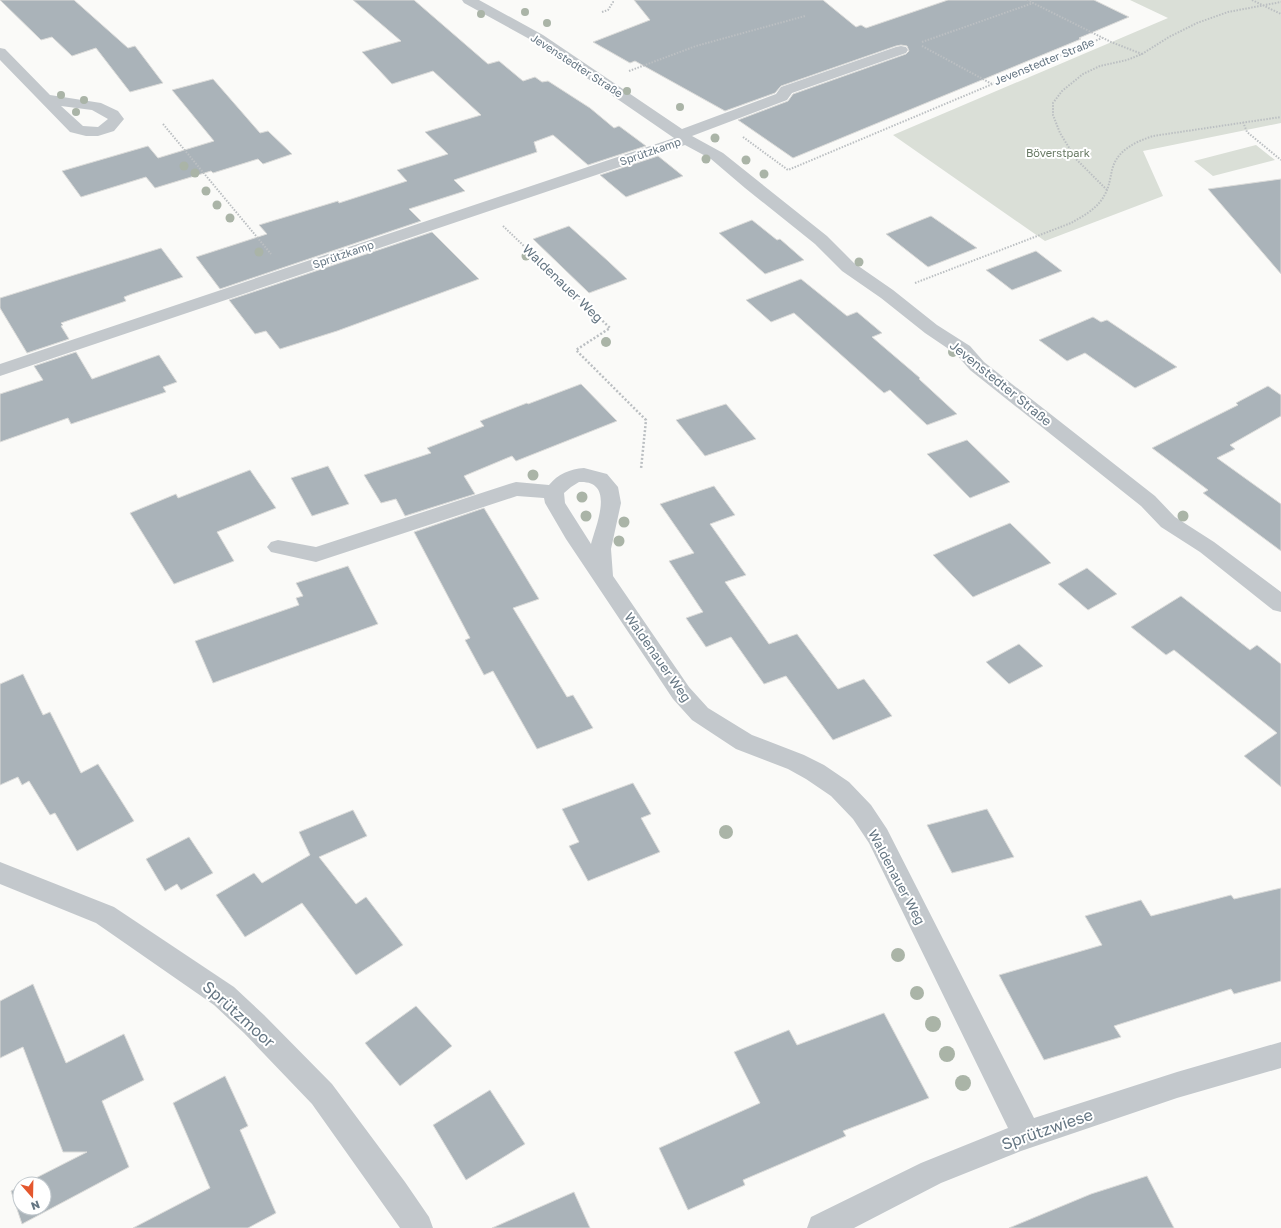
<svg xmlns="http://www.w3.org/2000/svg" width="1281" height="1228" viewBox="0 0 1281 1228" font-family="'Golos Text',sans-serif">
	<rect width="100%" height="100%" fill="#fafaf8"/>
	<path fill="#dadfd7" d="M1130 0H1281V123L1143 151 1163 196 1045 241 893 135 1168 18Z
		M1256 145 1275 160 1213 176 1194 161Z"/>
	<path fill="#aab3b9" stroke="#dcdcda" d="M0 0H74L128 48 135 46 163 83 130 92 96 48 72 56 52 37 41 40Z
		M353 0H414L488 64 499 61 523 81 535 77 542 82 548 81 590 108 614 128 619 126 646 146 588 165 553 135 534 142 537 152 454 180 465 191 409 209 421 221 220 289 196 257 267 234 259 225 338 201 339 203 407 181 397 170 448 154 425 132 481 115 433 71 392 84 362 52 401 41Z
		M634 0H823L856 27 861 25 866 28 948 0H1094L1129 17 1079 38 1081 39 793 158 738 120 788 101 793 94 906 54 909 51 907 46 901 45 896 46 781 86 775 93 725 111 635 61 630 63 593 42 650 20Z
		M213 79 260 133 268 131 292 154 263 164 258 159 213 173 211 171 155 188 146 177 81 197 62 171 148 146 158 158 214 141 172 90Z
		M658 156 683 176 626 197 600 175Z
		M1281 179V274L1208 189Z
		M931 216 977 248 928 267 886 234Z
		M752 220 777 240 780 239 804 260 765 274 719 233Z
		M569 226 608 261 627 279 589 293 533 239Z
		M432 232 479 279 337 331 280 349 266 331 255 334 229 300Z
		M161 248 183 277 132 294 124 297 126 301 61 323 63 325 61 326 69 339 27 353 0 308V298Z
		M1036 251 1062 271 1012 290 986 270Z
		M801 279 847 316 857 312 882 333 872 337 920 378 919 379 957 414 927 425 890 390 884 393 794 313 771 322 746 300Z
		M1093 317 1101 322 1107 320 1177 367 1135 388 1085 353 1067 361 1039 340Z
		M76 352 92 379 159 355 177 382 163 387 166 392 71 424 68 418 0 442V394L43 380 34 366Z
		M581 384 617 421 516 461 512 456 464 476 475 494 405 516 396 499 381 503 364 475 431 453 427 448 484 426 480 421 527 403 528 404Z
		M1268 386 1281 395V416L1230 445 1235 449 1217 458 1281 504V551L1203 493 1208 490 1152 448 1238 405 1236 403Z
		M726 404 756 439 705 456 676 420Z
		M967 440 1010 482 970 498 927 454Z
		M328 466 349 504 312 516 291 478Z
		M250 470 276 508 217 532 234 561 174 584 130 513 176 494 178 498Z
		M714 486 735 515 710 524 746 575 725 582 769 644 797 634 838 689 864 679 892 716 833 740 786 676 764 684 731 637 706 647 686 618 703 612 669 561 694 553 660 504Z
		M484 508 539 599 513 608 567 697 573 695 593 728 537 749 493 671 484 675 465 640 470 638 414 532Z
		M1010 523 1051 563 973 597 933 555Z
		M348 566 378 624 213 683 195 641 299 605 296 598 303 596 296 583Z
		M1087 568 1117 594 1088 610 1058 584Z
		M1181 596 1250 650 1257 645 1281 664V787L1244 756 1277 733 1174 650 1166 655 1131 627Z
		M1019 644 1043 666 1009 684 986 662Z
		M23 674 43 715 50 712 81 773 98 764 134 821 77 851 55 813 50 815 29 781 22 785 18 777 0 785V684Z
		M633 783 651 814 641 818 660 852 588 881 569 846 579 842 562 809Z
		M987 809 1014 857 952 873 927 825Z
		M353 810 367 836 319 857 356 904 366 897 403 945 356 975 302 903 245 937 216 895 254 873 262 883 310 855 299 832Z
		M189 837 213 873 181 890 177 884 165 891 146 859Z
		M1281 888V981L1234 994 1231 989 1114 1026 1121 1037 1044 1060 999 975 1102 945 1085 916 1141 900 1151 916 1231 895 1234 899Z
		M33 984 66 1063 124 1034 144 1080 102 1101 129 1167 22 1224 11 1191 20 1186V1208H44V1184H24L87 1152H63L23 1047 0 1058V1001Z
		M416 1006 452 1046 400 1086 365 1043Z
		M884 1013 929 1098 843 1131 846 1136 743 1180 745 1185 688 1210 659 1148 760 1103 734 1052 789 1030 797 1045Z
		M225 1076 248 1126 240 1130 276 1213 248 1228H133L210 1188 173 1103Z
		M490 1090 525 1144 466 1180 433 1125Z
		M1147 1176 1174 1228H1009L1091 1194Z
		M574 1192 590 1228H492Z"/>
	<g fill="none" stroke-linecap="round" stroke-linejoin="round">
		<path stroke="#bbbfc2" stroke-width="2" stroke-dasharray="1.5 1.5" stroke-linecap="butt" d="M1027 0 1111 42 1142 54
			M1252 0 1281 14
			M602 12 608 10 613 2 612 0
			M922 42 1033 3
			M922 46 992 84
			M629 71 696 46 805 16
			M1243 122 1247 132 1281 160
			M163 124 271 254
			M743 137 788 170 1102 38
			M1107 190 1076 159 1060 133 1053 115V103L1062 91 1083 74 1100 66 1127 60 1142 54 1169 37 1197 23 1228 12 1281 2
			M503 226 589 308
			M915 283 1071 223C1083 216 1097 209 1104 196 1109 188 1110 179 1112 170 1117 150 1135 142 1153 136L1281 117"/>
		<path stroke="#bbbfc2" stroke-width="2.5" stroke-dasharray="2 2" stroke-linecap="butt" d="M588 307 610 328 576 350 646 420 641 469"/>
		<path fill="#c3c8cc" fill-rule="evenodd" d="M462 0H479L543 35 682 129 776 94 781 87 896 47 901 46 906 47 908 50 906 53 792 93 787 100 692 136 723 153 827 236 854 263 893 290 937 325 970 346 984 362 1155 496 1175 517 1214 542 1281 592V612L1273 610 1200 552 1161 527 1141 506 970 370 956 354 925 333 881 298 842 271 815 244 745 188 711 159 685 145 0 376V364L674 138 533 41 464 3Z
			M0 48 5 49 50 95 101 103 118 111 124 119 114 131 98 136H86L70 132 0 60ZM61 106 92 110 108 119 98 127 83 126Z
			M584 468 607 474 618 487 621 503 611 549 613 576 689 687 708 708 752 735 804 755 824 765 849 782 871 805 887 829 1034 1118 1177 1072 1281 1042V1068L1177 1098 1021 1151 941 1183 854 1228H807L811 1217 921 1163 1008 1128 869 843 853 819 831 796 806 779 788 769 736 749 692 720 673 699 566 539 545 503 544 498 517 496 316 562 271 552 267 547 271 542 278 540 316 547 509 484 516 482 549 485C558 474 570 469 584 468ZM579 482C616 480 596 525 591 544L565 503 564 493 571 487Z
			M0 862 114 907 234 987 264 1015 332 1084 405 1182 429 1217 433 1228H400L312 1104 244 1033 214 1005 96 923 0 884Z"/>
	</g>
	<g fill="#aab4a7">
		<circle cx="525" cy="12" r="4"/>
		<circle cx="481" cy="14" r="4"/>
		<circle cx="547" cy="23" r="4"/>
		<circle cx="627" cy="91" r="4"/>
		<circle cx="61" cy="95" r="4"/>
		<circle cx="84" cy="100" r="4"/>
		<circle cx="680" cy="107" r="4"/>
		<circle cx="76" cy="112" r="4"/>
		<circle cx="715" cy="138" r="4.5"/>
		<circle cx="706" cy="159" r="4.5"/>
		<circle cx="746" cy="160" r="4.5"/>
		<circle cx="184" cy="166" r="4.5"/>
		<circle cx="195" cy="173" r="4.5"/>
		<circle cx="764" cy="174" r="4.5"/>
		<circle cx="206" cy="191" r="4.5"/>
		<circle cx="217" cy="205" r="4.5"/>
		<circle cx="230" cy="218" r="4.5"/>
		<circle cx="259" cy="252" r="4.5"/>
		<circle cx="526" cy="256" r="4.5"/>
		<circle cx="859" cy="262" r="4.5"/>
		<circle cx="606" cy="342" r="5"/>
		<circle cx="953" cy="352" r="5"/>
		<circle cx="533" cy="475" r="5.5"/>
		<circle cx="582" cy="497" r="5.5"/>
		<circle cx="586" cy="516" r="5.5"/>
		<circle cx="1183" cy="516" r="5.5"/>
		<circle cx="624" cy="522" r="5.5"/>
		<circle cx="619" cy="541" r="5.5"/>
		<circle cx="726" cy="832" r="7"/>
		<circle cx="898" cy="955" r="7"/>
		<circle cx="917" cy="993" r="7"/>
		<circle cx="933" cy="1024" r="8"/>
		<circle cx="947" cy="1054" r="8"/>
		<circle cx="963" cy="1083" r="8"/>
	</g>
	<g text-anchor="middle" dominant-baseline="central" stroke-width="4" stroke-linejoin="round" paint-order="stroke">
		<g font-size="11" fill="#657683" stroke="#fff">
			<text transform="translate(1044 61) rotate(-22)">Jevenstedter Straße</text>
			<text transform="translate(577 65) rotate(33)">Jevenstedter Straße</text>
			<text transform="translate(650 151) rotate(-19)">Sprützkamp</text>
			<text transform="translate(343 254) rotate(-19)">Sprützkamp</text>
		</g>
		<g font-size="11" fill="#687a64" stroke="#fff">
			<text x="1058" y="152">Böverstpark</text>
		</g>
		<g font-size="13" fill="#657683" stroke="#fff">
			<text transform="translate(563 283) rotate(44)">Waldenauer Weg</text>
			<text transform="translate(1001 383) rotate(39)">Jevenstedter Straße</text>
			<text transform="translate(658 657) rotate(55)">Waldenauer Weg</text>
			<text transform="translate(897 877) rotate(62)">Waldenauer Weg</text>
		</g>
		<g font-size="16" fill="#657683" stroke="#fff">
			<text transform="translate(239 1014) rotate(42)">Sprützmoor</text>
			<text transform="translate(1047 1129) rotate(-19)">Sprützwiese</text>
		</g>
	</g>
	<g transform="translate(32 1196) rotate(160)"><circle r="19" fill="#ffffff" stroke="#c1c8cd"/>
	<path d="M0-3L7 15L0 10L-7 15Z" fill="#e4572e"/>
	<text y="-6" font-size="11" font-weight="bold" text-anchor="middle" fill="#657683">N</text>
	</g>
</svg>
